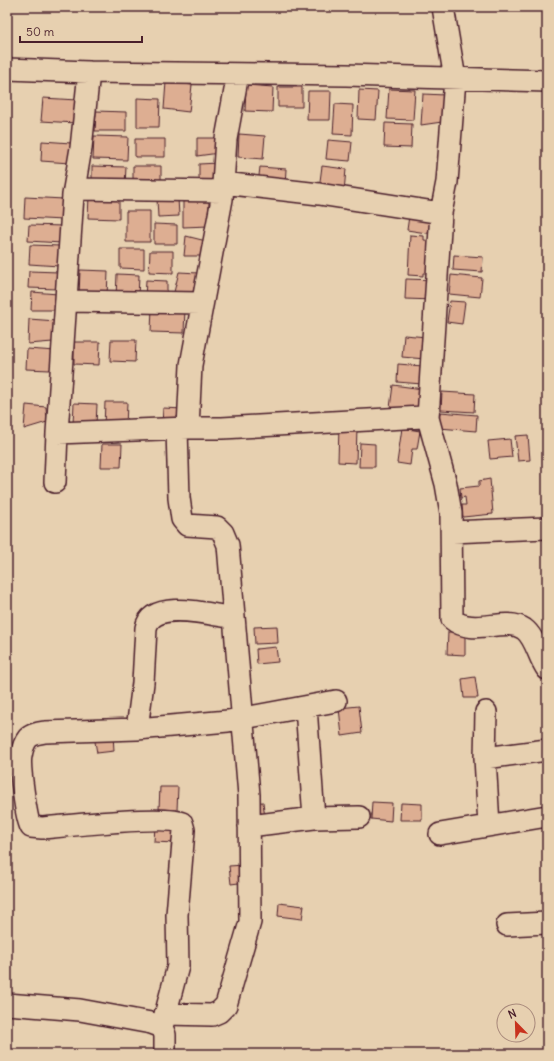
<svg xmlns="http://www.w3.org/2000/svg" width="554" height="1061" viewBox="0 0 554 1061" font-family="Delius,sans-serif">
	<rect width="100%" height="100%" fill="#e7d0b0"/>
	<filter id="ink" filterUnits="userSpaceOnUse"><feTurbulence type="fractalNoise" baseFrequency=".025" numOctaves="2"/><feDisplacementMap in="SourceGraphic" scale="8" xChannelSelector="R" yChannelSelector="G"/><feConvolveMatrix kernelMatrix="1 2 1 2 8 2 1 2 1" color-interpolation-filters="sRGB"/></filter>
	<g filter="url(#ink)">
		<path fill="#ddae92" stroke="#4a1f2b" d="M166 82 192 85 189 112 164 109Z
			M246 85 273 87 272 112 245 111Z
			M278 87H302V107H278Z
			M389 89 415 90 413 120 387 119Z
			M359 90 378 91 376 120 358 119Z
			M308 91H331L330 120H307Z
			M423 94 445 95 442 122 421 125Z
			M43 98 77 100 76 123 41 121Z
			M137 98 160 99 159 127H137Z
			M335 104 353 105 352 135 333 134Z
			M96 111 126 112V131H95Z
			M385 123 412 124 411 148 384 147Z
			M239 134 265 136 263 159 238 157Z
			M94 136 128 137 127 160 93 159Z
			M197 138H216L219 153 197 156Z
			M135 139H165V157H135Z
			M328 140 352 142 350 161 326 159Z
			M42 141 71 143 70 163 41 161Z
			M218 163 216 182 199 185V164Z
			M92 166 126 167 125 185 92 184Z
			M133 166H161V187H133Z
			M322 166 346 169 344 192 319 189Z
			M260 167 286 169 285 186 258 184Z
			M183 194 209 196V226L183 227Z
			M89 196 119 197V219L88 218Z
			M25 197 64 199 63 220 24 218Z
			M178 198 179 216 158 217 157 199Z
			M126 211H150V242H126Z
			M409 216 435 220 433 234 407 230Z
			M154 224 177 225V244H154Z
			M29 225 63 226 62 243 28 241Z
			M410 235 424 236V240L434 241 432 273H423V276L408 275Z
			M186 236 206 241 201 256H184Z
			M30 245 60 246 59 266 29 264Z
			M120 249H144V269L120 268Z
			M150 251H173V273L149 272Z
			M454 255 483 257 482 272 453 270Z
			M80 270 108 271 107 298 79 297Z
			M29 271 59 272 58 289 28 288Z
			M179 272 198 273 192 296H173Z
			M117 274 139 275 138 298H116Z
			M451 275 482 278 480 297 449 294Z
			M406 279 435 280 434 300 405 299Z
			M146 280 167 281V300H145Z
			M32 292 58 294 56 310H31Z
			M450 301 465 302 462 324 447 322Z
			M152 307 185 308 184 333 151 332Z
			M29 319 56 321 53 342 28 344Z
			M404 335 427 337 425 359 402 357Z
			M111 340H136L135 362 110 361Z
			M74 342H100L99 365 74 364Z
			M27 349 56 351 50 370 26 369Z
			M398 364 423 366 422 384 397 382Z
			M393 385 423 389 421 412 390 408Z
			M442 392 475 394 474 412 441 410Z
			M105 402H127L126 428 104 427Z
			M74 403 97 404 96 425 73 424Z
			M26 405 46 407 47 422 24 429Z
			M163 408 184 409 185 422 162 425Z
			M440 412 477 415 476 431 439 428Z
			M339 426 357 427 356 463 338 462Z
			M402 428 420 431 417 449H412L410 465 397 463Z
			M528 435 530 460 518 461 515 436Z
			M510 439 512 457 490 459 488 441Z
			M360 443 375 444V467H359Z
			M102 444H122L121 467H101Z
			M490 479 493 514 463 517 462 505H466L465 497 461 498 460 488 479 486V481Z
			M277 626 278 643 255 644 254 627Z
			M448 632H465V655L447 654Z
			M276 647 278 662 257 664 256 649Z
			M475 677 478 698H464L462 679Z
			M359 706 362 733 342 736 339 708Z
			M113 734 114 751 97 753 94 736Z
			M160 787H178L177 810 159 809Z
			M263 802 265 818 253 819 251 803Z
			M372 802 392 803 391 821 371 819Z
			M401 803 422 804V820H400Z
			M155 825H175V843L154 842Z
			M244 865 246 882 231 884 229 866Z
			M279 903 304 906 302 919 278 916Z"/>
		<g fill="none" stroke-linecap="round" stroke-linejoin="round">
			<defs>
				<path id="minor" d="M7 69 89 72 346 75 547 81
					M223 183 319 194 441 213
					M75 189 222 191
					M67 301 201 303
					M428 418 441 213 447 182 455 79 443 7
					M188 428 191 365 222 199 226 139 238 74
					M57 433 188 428H222L423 417 428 418 446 484 451 513 452 619C473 637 505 616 524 629 536 638 538 657 547 669
					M55 482 57 433 73 195 81 148 89 72
					M452 532 547 528
					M306 707 314 818
					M486 712 485 758 489 825
					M137 729 143 683 146 628C152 598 212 615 234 618
					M485 758 547 750
					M249 826 314 818 359 817
					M440 834 547 816
					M507 925 547 923
					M7 1004 80 1010 151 1023 162 1027 165 1035V1054
					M165 1014 212 1015 219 1012 226 1005 250 922 249 795 228 545 223 533 217 527 187 525 182 519 179 498 177 429
					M162 1027 178 966 177 915 184 830 182 823C169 815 64 826 42 828L31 827C26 819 19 765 21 756 22 750 24 743 28 738 32 734 39 733 45 732L137 729 228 721 336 701"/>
			</defs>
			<use href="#minor" stroke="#4a1f2b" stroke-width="24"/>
			<use href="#minor" stroke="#e7d0b0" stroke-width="21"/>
		</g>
	</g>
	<rect width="554" height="1061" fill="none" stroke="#e7d0b0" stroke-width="24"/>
	<rect x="12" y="12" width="530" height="1037" fill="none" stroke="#4a1f2b" stroke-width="1.5" filter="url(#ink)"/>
	<g transform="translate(516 1023) rotate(337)"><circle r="19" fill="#e7d0b0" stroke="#a8897b"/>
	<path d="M0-3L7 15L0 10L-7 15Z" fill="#c8321e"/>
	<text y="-6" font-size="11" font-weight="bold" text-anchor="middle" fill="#4a1f2b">N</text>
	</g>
	<path d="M20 36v6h122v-6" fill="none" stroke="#4a1f2b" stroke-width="2"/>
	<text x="26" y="36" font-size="12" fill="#4a1f2b" stroke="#e7d0b0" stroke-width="3" paint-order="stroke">50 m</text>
</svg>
